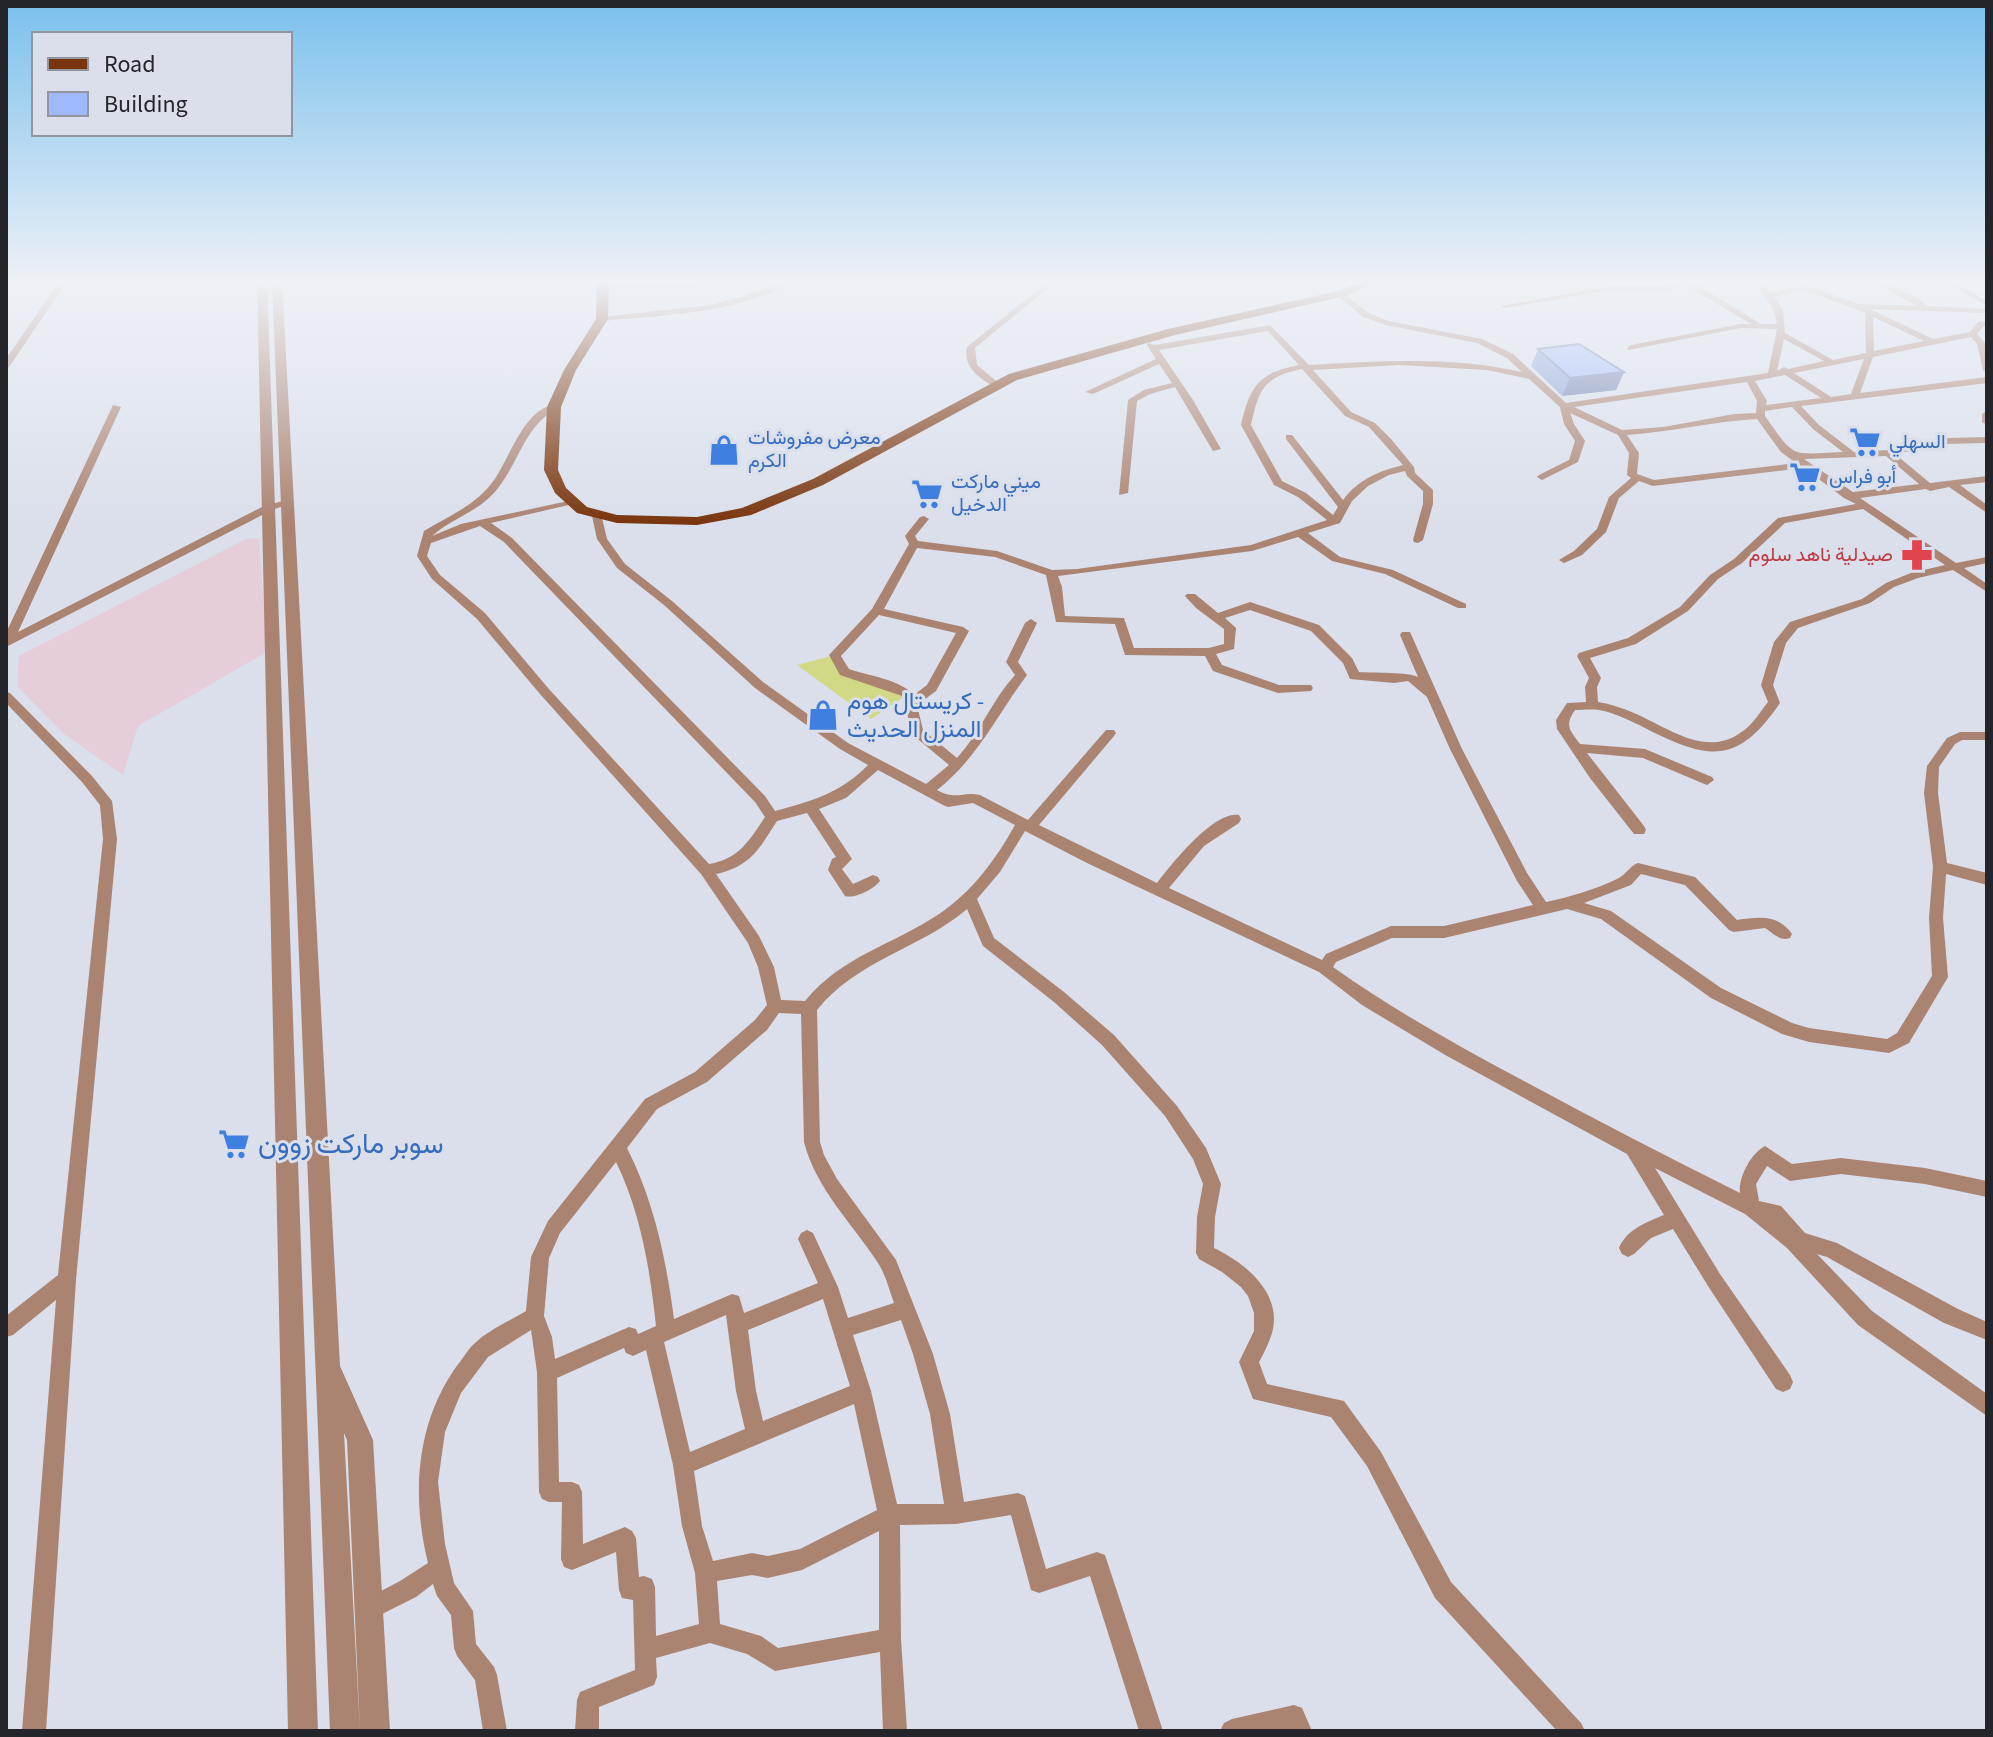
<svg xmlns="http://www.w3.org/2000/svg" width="1993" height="1737" viewBox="0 0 1993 1737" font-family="'Source Sans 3',Vazirmatn,sans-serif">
	<rect width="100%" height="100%" fill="#dadfeb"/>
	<path fill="#e5ceda" d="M259 538 267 652 138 726 123 775 64 734 17 686 19 656 246 539Z"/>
	<path fill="#d1d985" d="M835 655 840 666 908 694 871 719 797 665Z"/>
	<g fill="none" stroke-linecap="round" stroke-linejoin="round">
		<path fill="#ab8371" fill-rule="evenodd" d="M60 280H68L9 367 6 368V359Z
			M709 280H721L697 287 604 289 600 287 604 285 697 283Z
			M787 280H797C744 313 663 315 602 321L598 319 602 317 711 305 743 296Z
			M1050 280H1058L975 348 977 365 1001 385 994 387C978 377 963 367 967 347Z
			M1679 280H1692L1691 281 1761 324H1777C1774 304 1763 294 1750 280H1758L1772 293 1806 285 1858 304 1917 306 1869 280H1879L1918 298 1927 306 1987 309V313L1870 309 1933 339 1970 332 1978 322 1987 321V325L1984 326 1977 334 1985 343 1987 373 1983 370 1977 344 1971 337 1873 357 1860 393 1987 377V383L1801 406 1819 425 1854 452 1888 450 1944 438 1987 437V443L1944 444 1895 454 1930 483 1987 476V482L1960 485 1987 505V513L1949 487 1930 491 1926 489 1860 498 1956 563 1987 557V563L1964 568 1987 584V592L1953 570 1918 578 1894 587 1870 603 1798 628 1786 643 1773 685 1780 703C1737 766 1708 760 1645 728 1631 721 1615 713 1599 710 1591 709 1582 710 1575 710 1564 726 1570 730 1580 744L1645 749 1712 777 1714 780 1707 785 1702 783 1643 758 1587 753 1644 826 1646 830 1644 834H1634L1590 778 1557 729 1556 720 1567 703 1586 702 1585 687 1589 678 1577 656 1579 653 1628 638 1680 607 1710 575 1734 559 1778 518 1856 504 1844 498 1804 468 1653 486 1639 481 1619 498 1606 532 1582 555 1564 563 1559 560 1574 551 1597 529 1609 497 1631 478 1627 475 1629 453 1618 435 1570 413 1574 424 1585 441 1578 462 1542 480 1537 477 1539 475 1569 460 1575 441 1564 424 1560 407 1529 379 1487 370 1399 365 1313 370 1351 412 1375 423 1391 439 1414 467 1415 473 1433 490V504L1423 540 1418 543 1414 542 1413 540 1423 504V491L1407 476 1405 471 1389 475 1368 486 1352 501 1340 523 1308 533 1340 557 1393 570 1466 604V608H1458L1385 574 1332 561 1298 537 1252 551 1058 576 1062 587 1065 616 1124 618 1134 648H1209L1224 644V629L1196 608 1185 596 1187 594H1195L1218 613 1250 602 1319 625 1352 658 1359 672C1372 673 1410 672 1418 677L1400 635 1402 632H1410L1462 749 1527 873 1546 902C1570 897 1597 889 1619 878 1626 874 1630 866 1638 863L1695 877 1737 920C1759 917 1778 914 1792 934L1790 938C1780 942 1773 933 1765 928L1734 932 1729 930 1685 885 1641 874 1631 885 1584 903 1611 911 1721 988 1792 1023 1809 1028 1887 1039 1897 1033 1932 976 1929 918 1933 867 1924 793 1927 766 1947 738 1960 732H1987V740H1962L1955 744 1939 767 1938 793 1947 863 1987 873V885L1946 874 1943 918 1948 977 1909 1043 1889 1053 1809 1042 1782 1034 1711 998 1601 919 1567 909 1444 938H1392L1336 962 1333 967C1393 1010 1457 1045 1522 1080 1594 1119 1667 1157 1740 1193 1738 1178 1751 1153 1765 1146L1792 1164 1841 1158 1925 1168 1987 1181V1197L1925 1184 1841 1174 1790 1181 1767 1166 1756 1184 1759 1201 1781 1206 1805 1233 1837 1243 1958 1309 1987 1322V1340L1944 1323 1827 1257 1817 1254 1872 1311 1987 1394V1416L1858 1325 1787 1248 1745 1214 1655 1168 1720 1274 1790 1375 1793 1382 1790 1389 1783 1392 1776 1389 1708 1286 1673 1229 1651 1238 1634 1254 1628 1257 1622 1254 1619 1248C1627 1229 1647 1222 1664 1215L1627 1154 1447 1056 1362 1005 1319 972 1087 863 1025 831 1000 872 977 899 994 938 1064 992 1114 1035 1177 1106 1206 1148 1221 1184 1215 1217 1214 1248C1245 1263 1283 1293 1272 1333 1269 1343 1264 1353 1259 1362L1267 1384 1344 1401 1381 1452 1451 1582 1581 1723 1585 1731H1557L1435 1598 1367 1466 1331 1417 1253 1399 1239 1362 1254 1331V1313L1248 1296 1241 1287 1222 1272 1199 1259 1196 1253 1197 1217 1203 1184 1193 1159 1165 1116 1102 1045 1054 1002 983 946 967 909C920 949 857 960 817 1010L820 1142 824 1155 837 1179 896 1260 933 1354 950 1414 964 1502 1018 1493 1025 1496 1046 1569 1097 1552 1105 1555 1163 1731H1139L1090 1576 1039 1593 1031 1590 1011 1515 956 1524 900 1525 901 1639 907 1731H883L880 1652 775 1671 747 1654 710 1643 656 1658 657 1677 654 1685 599 1707V1731H575L577 1700 580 1692 635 1670 633 1600 622 1598 619 1590 616 1552 572 1570 564 1567 561 1559 562 1502H549L542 1499 539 1492 537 1372 531 1330 488 1357 461 1393 445 1432 438 1482 445 1544 454 1583 473 1611 476 1644 494 1667 497 1675 507 1731H483L475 1680 457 1656 454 1648 451 1615 437 1596 433 1584 416 1597 370 1620 362 1617 359 1609 362 1601 400 1581 428 1563C411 1495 416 1420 459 1363 464 1357 468 1349 474 1344 488 1330 510 1321 526 1311L531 1257 548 1221 645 1099 695 1072 755 1020 767 1005 758 967 748 943 701 874 540 694 477 619 432 579 417 556 424 531C447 517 474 506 491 484 509 462 524 405 557 405V409C525 425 519 462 498 488 481 511 452 518 432 536L461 524 573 500V504L491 523 512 538 765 796 775 811C812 801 841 793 868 765L840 749 755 688 664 605 617 568 597 539 592 516 593 514H601L607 539 625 564 672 601 763 682 848 743 926 784 949 765 913 735 902 696 840 675 829 655 872 609 909 544 905 536 920 517 924 516 929 519 915 536 918 541 997 551 1052 570 1077 569 1251 545 1327 520 1298 497 1274 485 1241 425C1250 386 1258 373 1299 365L1268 331 1159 350 1193 400 1221 449 1213 451 1175 387 1150 394 1137 401 1128 493 1119 495 1128 400 1144 390 1172 383 1159 364 1093 394 1085 392 1156 359 1147 345 1148 343 1155 345 1270 325 1309 365C1381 361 1451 356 1522 372L1507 358 1477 343 1386 325 1363 317 1338 296 1337 294 1341 292 1369 313 1388 321 1482 339 1513 354 1566 403 1768 373 1777 329 1741 328 1628 350 1627 348 1631 345 1741 324H1751L1684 284 1668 290H1611L1505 308 1501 306 1611 286H1667ZM1805 290 1865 313 1866 353 1833 360 1785 333 1783 311 1775 297ZM1873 317 1924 341 1874 351ZM1784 339 1824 361 1788 369 1784 367 1777 371ZM1864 359 1851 394 1831 397 1794 373ZM1302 369 1345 416 1369 427 1403 465C1378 471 1358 480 1343 500L1292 435H1286V439L1338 507 1333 515 1306 493 1282 481 1251 425C1259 388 1264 377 1302 369ZM1785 375 1821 398 1766 405 1767 401 1755 381ZM1747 382 1757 401 1756 413 1734 414 1664 427 1622 430 1574 407ZM1792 407 1813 429 1843 452C1790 454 1796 460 1765 416V411ZM1757 419 1781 452 1796 463 1654 480 1637 474 1639 453 1627 435C1671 432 1714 421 1757 419ZM1886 456 1919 484 1853 492 1804 459ZM1863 509 1945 565 1911 573 1886 583 1862 599 1790 622 1774 642 1761 685 1768 702C1760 712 1753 724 1743 731 1707 759 1669 728 1634 713 1623 708 1610 704 1598 702L1597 687 1601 678 1590 658 1636 644 1688 611 1718 579 1742 563 1785 523ZM480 526 504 542 755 802 765 817C749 841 739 859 709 864L548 688 485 613 440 575 427 556 431 543ZM917 548 995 557 1046 575 1056 622 1115 624 1125 655 1205 656 1213 671 1278 693 1311 691 1313 688 1311 685H1279L1222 665 1216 654 1234 649 1236 628 1225 618 1250 610 1311 631 1343 663 1350 679 1394 683 1408 681 1427 697 1450 749 1517 881 1533 905 1444 926H1391L1326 954 1322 960 1169 888 1204 846 1239 823 1241 819 1239 815C1213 811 1172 864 1157 883L1039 825 1114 736 1116 733 1114 730H1106L1028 820 980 795C961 791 957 801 937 790 977 759 997 715 1027 675L1018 662 1037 623 1031 619 1025 623 1006 662 1015 675C992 700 980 733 957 758L923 730 917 705 936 691 969 631 963 627 884 609ZM879 615 956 633 927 685 914 695C899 679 869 676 849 669L841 656ZM878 770 943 805 948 807 973 803 1015 825C996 859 972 892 939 914 893 945 843 955 805 1001L781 1000 774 967 759 936 716 874C751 866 759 849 777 821L807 813 836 857 832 859 828 870 845 896C855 899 874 889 880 881L878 877 873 875 853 884 842 869 852 859 819 809 846 798ZM779 1013 801 1014 804 1142C816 1189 852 1223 878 1263 886 1275 889 1290 894 1303L848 1318 838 1287 813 1233 807 1230 801 1233 798 1239 818 1283 744 1313 739 1296 732 1294 674 1319C666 1259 654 1201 627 1148L657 1109 707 1082 767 1030ZM616 1162C641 1213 650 1270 656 1326L638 1334 636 1329 629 1327 555 1359 552 1337 544 1316 549 1258 560 1233ZM823 1299 850 1386 763 1421 756 1391 748 1330ZM726 1315 736 1391 745 1429 690 1452 664 1342ZM901 1320 913 1354 930 1414 944 1504H897L871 1391 853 1335ZM624 1348 626 1353 633 1356 646 1350 673 1465 682 1526 695 1573 699 1624 656 1636 655 1587 652 1579 644 1576 639 1577 636 1538 632 1531 625 1527 583 1544 582 1492 579 1485 572 1482H559L557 1378ZM854 1404 877 1510 800 1549 768 1556 752 1553 713 1561 702 1526 694 1471ZM879 1531V1630L778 1648 761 1636 720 1624 717 1581 752 1575 768 1578 802 1570Z
			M1942 280H1951L1987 301V306Z
			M113 405 121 407 18 632 264 506 287 500 292 503 272 510 6 647V633Z
			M1987 411V425L1982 422V414Z
			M6 692 10 693 92 776 112 801 117 839 76 1280 46 1731H22L56 1300 13 1335 6 1337V1316L58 1275 103 839 100 805 82 782 6 703Z
			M1294 1705 1302 1708 1312 1731H1288V1729L1279 1731H1220L1224 1723 1232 1719Z"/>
		<path fill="#ab8371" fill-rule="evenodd" d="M257 280H267L318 1731H288Z
			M272 280H282L340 1366 373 1440 390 1731H360L347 1440 344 1433 360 1731H330Z"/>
		<path fill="#79350e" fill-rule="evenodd" d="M597 280H609L608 319 576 370 561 407 558 470 566 488 587 507 617 515 697 517 742 508 813 479 1009 374 1168 329 1338 291 1366 280H1381L1345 296 1175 335 1017 380 823 485 751 515 697 525 617 523 577 513 555 493 544 470 547 407 564 370 596 319Z"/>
	</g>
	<path fill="#889fd9" d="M1538 349 1624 372 1616 390 1562 396 1531 366Z"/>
	<path fill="#6f82b0" d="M1624 372 1616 390 1562 396 1570 378Z"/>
	<path fill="#9eb9fc" stroke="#6f82b0" stroke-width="2" d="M1579 344 1624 372 1570 378 1538 349Z"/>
	<linearGradient id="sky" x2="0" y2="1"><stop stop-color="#7ac0ed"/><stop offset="0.54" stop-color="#eef1f6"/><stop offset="1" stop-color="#eef1f6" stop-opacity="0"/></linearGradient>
	<rect width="1993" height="523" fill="url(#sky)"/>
	<defs>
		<symbol id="supermarket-bare" viewBox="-9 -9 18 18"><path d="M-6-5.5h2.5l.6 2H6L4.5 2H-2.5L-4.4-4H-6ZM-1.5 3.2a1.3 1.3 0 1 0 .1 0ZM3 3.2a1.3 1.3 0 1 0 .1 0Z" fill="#3f7fe0" stroke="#dadfeb" stroke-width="2.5" paint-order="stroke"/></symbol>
		<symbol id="shop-bare" viewBox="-9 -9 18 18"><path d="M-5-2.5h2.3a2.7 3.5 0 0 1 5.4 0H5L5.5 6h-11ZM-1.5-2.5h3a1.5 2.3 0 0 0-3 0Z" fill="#3f7fe0" stroke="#dadfeb" stroke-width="2.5" paint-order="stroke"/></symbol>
		<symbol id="pharmacy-bare" viewBox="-9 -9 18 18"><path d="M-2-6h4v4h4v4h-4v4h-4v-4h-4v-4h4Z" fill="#e0444e" stroke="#dadfeb" stroke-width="2.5" paint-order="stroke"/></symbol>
	</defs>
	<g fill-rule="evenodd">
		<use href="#supermarket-bare" x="1843" y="420" width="44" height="44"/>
		<use href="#shop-bare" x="702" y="428" width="44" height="44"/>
		<use href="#supermarket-bare" x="1783" y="455" width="44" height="44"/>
		<use href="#supermarket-bare" x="905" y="472" width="44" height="44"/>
		<use href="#pharmacy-bare" x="1895" y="533" width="44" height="44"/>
		<use href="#shop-bare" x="801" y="693" width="44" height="44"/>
		<use href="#supermarket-bare" x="212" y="1122" width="44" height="44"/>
	</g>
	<g text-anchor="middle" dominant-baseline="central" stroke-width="6" stroke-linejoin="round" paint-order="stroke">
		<g font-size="20" fill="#366cbe" stroke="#dadfeb" text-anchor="start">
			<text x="748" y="438">معرض مفروشات<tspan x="748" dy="23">الكرم</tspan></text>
			<text x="1889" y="442">السهلي</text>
			<text x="1829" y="477">أبو فراس</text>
			<text x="951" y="482">ميني ماركت<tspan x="951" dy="23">الدخيل</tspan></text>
		</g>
		<g font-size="20" fill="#be3a42" stroke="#dadfeb" text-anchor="end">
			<text x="1893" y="555">صيدلية ناهد سلوم</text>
		</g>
		<g font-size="24" fill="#366cbe" stroke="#dadfeb" text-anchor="start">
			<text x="847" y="701">كريستال هوم -<tspan x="847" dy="28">المنزل الحديث</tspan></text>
		</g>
		<g font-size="28" fill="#366cbe" stroke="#dadfeb" text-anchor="start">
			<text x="258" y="1144">سوبر ماركت زوون</text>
		</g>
	</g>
	<rect width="1993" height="1737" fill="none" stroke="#24252a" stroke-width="16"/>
	<rect x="32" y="32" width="260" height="104" fill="#dadfeb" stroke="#91959e" stroke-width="2"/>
	<rect x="48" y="58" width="40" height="12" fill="#79350e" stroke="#91959e" stroke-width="2"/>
	<text x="104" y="72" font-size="24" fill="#24252a">Road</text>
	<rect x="48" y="92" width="40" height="24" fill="#9eb9fc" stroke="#91959e" stroke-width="2"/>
	<text x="104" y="112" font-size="24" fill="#24252a">Building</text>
</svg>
